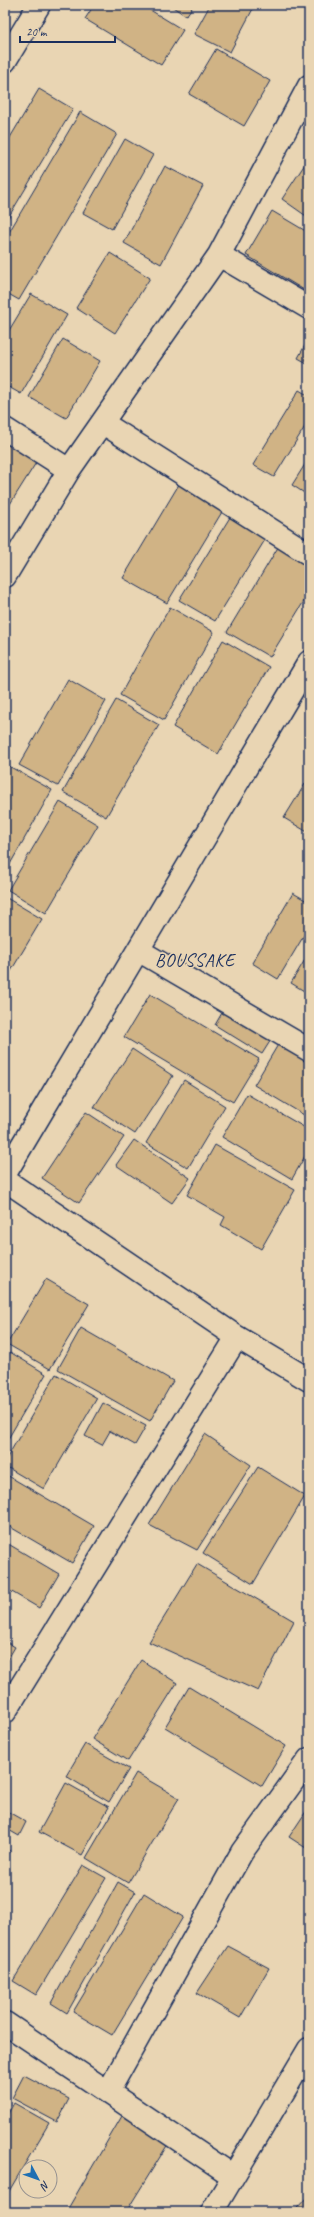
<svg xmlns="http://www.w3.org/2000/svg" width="314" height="2217" viewBox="0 0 314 2217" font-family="Caveat,sans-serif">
	<rect width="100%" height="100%" fill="#e9d5b3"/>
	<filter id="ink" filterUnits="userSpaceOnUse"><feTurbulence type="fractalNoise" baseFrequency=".025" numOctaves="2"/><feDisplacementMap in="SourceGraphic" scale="8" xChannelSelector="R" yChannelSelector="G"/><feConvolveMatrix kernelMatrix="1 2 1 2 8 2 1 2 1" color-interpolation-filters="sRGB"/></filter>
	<g filter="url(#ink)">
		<path fill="#d0b385" stroke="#1b2f5e" d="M94 5H142L183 30 161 65 85 19Z
			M170 5H194L186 16Z
			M210 5H255L230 52 194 34Z
			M216 49 270 81 244 126 189 94Z
			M39 89 73 109 5 223V146Z
			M80 112 117 134 19 300 5 292V239Z
			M125 139 153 155 112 229 83 213Z
			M305 164 309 167V218L282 199Z
			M165 166 203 186 161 264 124 243Z
			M272 211 309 233V293L246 255Z
			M110 253 150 278 115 333 76 308Z
			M31 294 67 315 21 394 5 385V337Z
			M309 338V364L298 358Z
			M63 339 100 361 66 418 29 397Z
			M299 390 309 396V420L274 477 253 465Z
			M5 437 39 458 5 512Z
			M309 458V496L292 485Z
			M181 481 225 507 167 603 123 578Z
			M232 514 268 535 215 621 179 600Z
			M280 544 309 562V593L270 657 227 632Z
			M170 607 214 632 164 720 120 695Z
			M223 640 269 667 218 754 173 727Z
			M68 679 106 701 58 786 19 765Z
			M116 700 159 725 106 817 63 792Z
			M5 764 52 790 5 873Z
			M305 784 309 786V833L284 818Z
			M60 802 98 825 46 913 8 890Z
			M293 893 309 902V927L278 979 252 963Z
			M5 897 42 919 5 981Z
			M309 953V994L291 983Z
			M150 994 259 1059 233 1102 124 1037Z
			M226 1006 274 1035 262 1054 215 1025Z
			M279 1043 309 1061V1118L254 1085Z
			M132 1049 173 1076 135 1134 94 1107Z
			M184 1080 225 1106 188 1168 146 1143Z
			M247 1094 309 1130V1149L292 1179 222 1137Z
			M86 1112 124 1137 79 1203 42 1178Z
			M134 1140 190 1178 172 1203 116 1165Z
			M215 1145 295 1190 261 1249 221 1225 225 1217 187 1195Z
			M46 1279 89 1304 50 1369 7 1344Z
			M81 1328 173 1381 150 1421 58 1369Z
			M10 1352 46 1374 5 1444V1361Z
			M56 1374 97 1398 44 1489 5 1466V1461Z
			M103 1403 146 1426 135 1445 110 1431 102 1445 85 1436Z
			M205 1434 251 1465 197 1550 149 1525Z
			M258 1467 305 1496 253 1584 203 1553Z
			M5 1474 94 1526 72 1563 5 1524Z
			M5 1542 59 1574 39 1608 5 1588Z
			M197 1564 294 1621 258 1691 149 1642Z
			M5 1641 15 1647 5 1664Z
			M141 1660 177 1683 128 1761 92 1739Z
			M189 1687 286 1746 262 1786 165 1727Z
			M85 1744 129 1769 109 1802 66 1776Z
			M136 1773 179 1798 128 1883 86 1858Z
			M66 1783 109 1807 82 1855 39 1832Z
			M309 1807V1850L289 1837Z
			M5 1810 26 1822 19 1836 7 1829 5 1832Z
			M5 1848 10 1851 5 1859Z
			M83 1865 106 1878 36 1995 13 1981Z
			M118 1882 135 1892 67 2013 51 2003Z
			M144 1893 183 1917 112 2035 73 2012Z
			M228 1946 269 1968 240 2018 197 1993Z
			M24 2075 69 2099 57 2122 12 2098Z
			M14 2103 49 2123 5 2198V2119Z
			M122 2116 168 2144 126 2212H66Z
			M309 2195V2212H301L297 2208Z"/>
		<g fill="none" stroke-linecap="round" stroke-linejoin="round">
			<defs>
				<path id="street" d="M5 61 39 5
					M219 255 309 308
					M103 423 309 554
					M5 429 69 470
					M5 576 69 470 219 255 309 86
					M138 950 309 1050
					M5 1174 309 662
					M5 1180 237 1337 309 1380
					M5 1712 237 1337
					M5 2023 233 2176
					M108 2092 242 1852 309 1759
					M212 2212 309 2049"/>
			</defs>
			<use href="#street" stroke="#1b2f5e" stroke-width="25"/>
			<use href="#street" stroke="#e9d5b3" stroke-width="22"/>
		</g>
	</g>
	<g text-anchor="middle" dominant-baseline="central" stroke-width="3" stroke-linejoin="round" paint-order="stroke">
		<g font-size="18" letter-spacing="1" fill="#1b2f5e" stroke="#e9d5b3">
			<text x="195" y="960">BOUSSAKE</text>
		</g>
	</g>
	<rect width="314" height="2217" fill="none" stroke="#e9d5b3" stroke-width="20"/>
	<rect x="10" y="10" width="294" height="2197" fill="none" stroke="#1b2f5e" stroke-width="1.5" filter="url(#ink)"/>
	<g transform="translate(38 2179) rotate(131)"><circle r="19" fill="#e9d5b3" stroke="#979391"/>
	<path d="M0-3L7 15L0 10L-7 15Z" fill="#1f6fb2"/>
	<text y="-6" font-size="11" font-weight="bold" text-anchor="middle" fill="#1b2f5e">N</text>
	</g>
	<path d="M20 36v6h95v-6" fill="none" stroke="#1b2f5e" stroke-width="2"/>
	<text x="26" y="36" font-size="12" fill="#1b2f5e" stroke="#e9d5b3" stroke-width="3" paint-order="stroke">20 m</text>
</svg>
